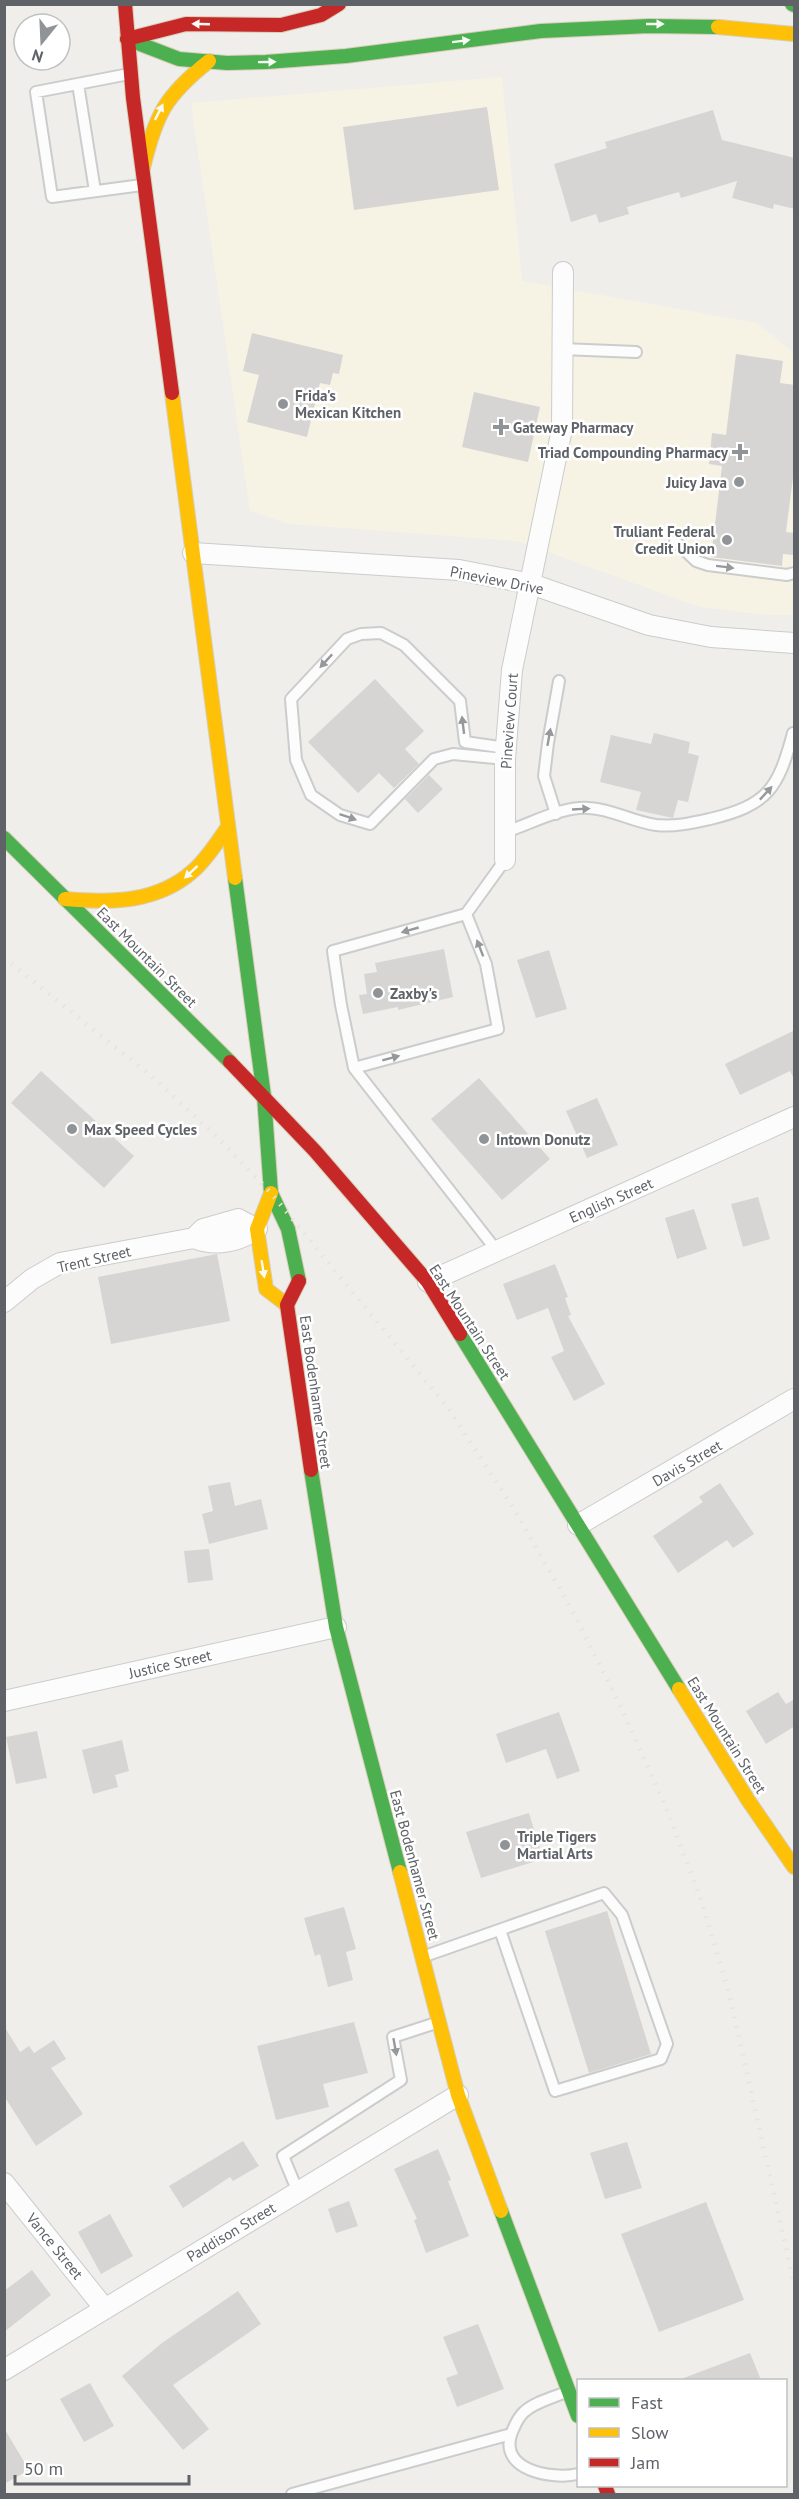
<svg xmlns="http://www.w3.org/2000/svg" width="799" height="2499" viewBox="0 0 799 2499" font-family="'PT Sans',sans-serif">
	<rect width="100%" height="100%" fill="#efeeea"/>
	<path fill="#f7f3e4" d="M502 77 522 281 757 323 794 353V615H766L700 607 518 541 290 524 250 511 191 103Z"/>
	<path fill="#d6d5d3" d="M487 107 499 190 354 210 343 127Z
		M713 110 722 140 795 158V209L774 204 773 209 732 198 737 181 681 198 679 192 627 207 629 214 599 223 596 214 571 222 554 164 607 148 605 142Z
		M252 333 343 355 339 374 333 373 330 385 320 383 307 437 247 422 259 375 243 371Z
		M736 354 783 361 780 383 795 385V462L786 532 795 533V539L793 555 783 554 782 566 711 557 722 466 709 464 712 433 726 435Z
		M474 392 540 407 528 462 462 447Z
		M375 679 424 731 405 749 419 764 394 788 379 773 358 793 308 742Z
		M654 733 690 742 688 753 699 756 688 802 678 800 673 818 636 810 641 792 600 782 611 735 651 744Z
		M429 775 443 789 418 813 405 799Z
		M444 949 453 997 398 1010V1007L363 1014 359 995 367 994 364 974 377 972 375 963Z
		M549 950 567 1009 536 1018 517 960Z
		M795 1030V1081L790 1071 740 1095 725 1064Z
		M41 1071 134 1156 104 1188 11 1103Z
		M479 1078 550 1159 502 1200 431 1119Z
		M597 1098 618 1145 587 1158 566 1111Z
		M758 1197 770 1239 743 1247 731 1204Z
		M694 1209 707 1249 677 1259 665 1218Z
		M217 1254 230 1321 111 1344 98 1277Z
		M555 1264 568 1297 565 1298 571 1315 568 1316 605 1384 574 1401 551 1357 564 1351 548 1308 517 1320 503 1284Z
		M230 1482 235 1506 261 1499 268 1529 209 1544 202 1514 213 1511 208 1486Z
		M720 1483 754 1534 733 1548 727 1540 678 1573 653 1536 703 1502 699 1497Z
		M209 1549 213 1580 188 1583 184 1551Z
		M778 1692 786 1704 795 1699V1726L766 1744 746 1711Z
		M559 1712 580 1771 557 1779 546 1749 506 1763 496 1734Z
		M37 1731 47 1778 16 1784 6 1737Z
		M122 1740 129 1771 115 1775 118 1787 93 1794 82 1750Z
		M529 1813 543 1859 481 1878 466 1832Z
		M344 1907 356 1949 346 1952 353 1980 328 1987 320 1954 315 1956 304 1918Z
		M607 1911 651 2054 589 2073 545 1931Z
		M354 2022 368 2073 323 2084 329 2107 276 2120 257 2046Z
		M4 2026 20 2052 29 2046 34 2053 54 2040 66 2059 51 2068 83 2114 36 2146 4 2096Z
		M243 2141 259 2166 233 2181 230 2177 183 2208 169 2186Z
		M627 2142 642 2188 605 2199 590 2153Z
		M438 2149 451 2180 448 2181 469 2236 426 2253 414 2220 417 2219 394 2169Z
		M349 2201 358 2226 336 2233 328 2209Z
		M706 2202 744 2300 659 2332 621 2234Z
		M110 2214 133 2256 101 2274 78 2232Z
		M32 2270 51 2295 4 2332V2291Z
		M238 2291 261 2324 173 2385 209 2429 183 2450 122 2376 162 2343Z
		M478 2324 504 2389 457 2407 446 2378 458 2374 443 2337Z
		M750 2353 761 2380H681V2379Z
		M90 2383 114 2426 84 2442 60 2399Z
		M4 2428 29 2470 4 2484Z"/>
	<g fill="none" stroke-linecap="round" stroke-linejoin="round">
		<defs>
			<path id="lane" d="M129 74 36 92 52 197 142 185
				M78 84 95 191
				M562 349 636 352
				M675 541 696 561 708 565 787 575 794 573
				M505 759 453 754 434 759 370 824 340 815 311 795 296 760 291 699 347 639 361 634 381 633 404 645 460 701 465 742 506 748
				M556 814 544 776 548 743 559 681
				M505 832C531 824 561 806 589 808 612 809 633 822 656 825 675 827 692 823 710 819 768 805 778 789 793 733
				M466 914 486 964 498 1029 354 1068 341 1005 333 951 466 914 505 860
				M354 1068 497 1251
				M425 1956 604 1893 622 1915 667 2044 661 2059 555 2091 500 1930
				M298 2192 283 2156 401 2080 393 2037 436 2023
				M566 2392C552 2398 535 2402 524 2412 518 2417 515 2425 512 2432 497 2470 552 2480 578 2474
				M292 2494 511 2434"/>
			<path id="street" d="M193 553 459 570 531 584 649 625 711 637 794 643
				M505 860V759L512 670 562 429 563 272
				M428 1282 794 1117
				M4 1302 32 1279 60 1263 194 1238C216 1247 238 1242 257 1229L238 1219 203 1229 194 1238
				M578 1525 794 1399
				M4 1701 336 1627
				M4 2183 105 2309
				M4 2370 458 2095"/>
			<path id="fast" d="M792 4 794 5
				M127 39 179 59 227 63 266 62 346 56 541 31 649 26 718 27
				M4 838 230 1062
				M235 878 264 1096 271 1193 288 1229 299 1281
				M460 1334 679 1689
				M311 1470 336 1627 400 1872
				M501 2211 578 2416"/>
			<path id="slow" d="M718 27 794 34
				M143 168C156 114 165 96 209 61
				M172 393 235 878
				M65 899C111 903 157 903 193 871 207 859 217 842 228 827
				M271 1193 257 1229 266 1289 287 1305
				M679 1689 748 1800 794 1867
				M400 1872 458 2095 501 2211"/>
			<path id="jam" d="M125 4 133 98 172 393
				M127 39 186 24 281 25 321 15 339 4
				M230 1062 315 1151 428 1282 460 1334
				M299 1281 287 1305 311 1470
				M605 2486 608 2494"/>
		</defs>
		<use href="#lane" stroke="#cbcccc" stroke-width="14"/>
		<use href="#street" stroke="#cbcccc" stroke-width="22"/>
		<use href="#fast" stroke="#d7ceb8" stroke-width="16"/>
		<use href="#slow" stroke="#d7ceb8" stroke-width="16"/>
		<use href="#jam" stroke="#d7ceb8" stroke-width="16"/>
		<use href="#lane" stroke="#fdfcfc" stroke-width="10"/>
		<use href="#street" stroke="#fdfcfc" stroke-width="20"/>
		<use href="#fast" stroke="#4caf50" stroke-width="14"/>
		<use href="#slow" stroke="#ffc107" stroke-width="14"/>
		<use href="#jam" stroke="#c62828" stroke-width="14"/>
		<path stroke="#e4e4e4" stroke-width="4.5" stroke-dasharray="1.5 8" stroke-linecap="butt" d="M4 958 149 1074 215 1135 271 1193 448 1408 512 1506 571 1608 619 1703 667 1810 701 1900 729 1993 794 2284"/>
	</g>
	<defs><path id="oneway-solid" d="M-6-.8H1V-3.2L6.5 0L1 3.2V.8H-6Z" transform="scale(1.5)"/></defs>
	<g fill="#f6fbf6">
		<use href="#oneway-solid" transform="translate(201 24) rotate(-178)"/>
		<use href="#oneway-solid" transform="translate(655 24)"/>
		<use href="#oneway-solid" transform="translate(461 41) rotate(-7)"/>
		<use href="#oneway-solid" transform="translate(267 62) rotate(-1)"/>
		<use href="#oneway-solid" transform="translate(159 112) rotate(-63)"/>
		<use href="#oneway-solid" transform="translate(191 872) rotate(137)"/>
		<use href="#oneway-solid" transform="translate(263 1269) rotate(81)"/>
	</g>
	<g fill="#96999c">
		<use href="#oneway-solid" transform="translate(725 567) rotate(7)"/>
		<use href="#oneway-solid" transform="translate(326 661) rotate(133)"/>
		<use href="#oneway-solid" transform="translate(463 725) rotate(-97)"/>
		<use href="#oneway-solid" transform="translate(549 737) rotate(-80)"/>
		<use href="#oneway-solid" transform="translate(766 793) rotate(-47)"/>
		<use href="#oneway-solid" transform="translate(581 809) rotate(-3)"/>
		<use href="#oneway-solid" transform="translate(348 817) rotate(19)"/>
		<use href="#oneway-solid" transform="translate(410 930) rotate(164)"/>
		<use href="#oneway-solid" transform="translate(480 948) rotate(-111)"/>
		<use href="#oneway-solid" transform="translate(391 1058) rotate(-15)"/>
		<use href="#oneway-solid" transform="translate(395 2047) rotate(80)"/>
	</g>
	<g fill="#919496" stroke="#fff" stroke-width="2">
		<circle cx="283" cy="404" r="6"/>
		<path d="M498 418h6v6h6v6h-6v6h-6v-6h-6v-6h6z"/>
		<path d="M737 443h6v6h6v6h-6v6h-6v-6h-6v-6h6z"/>
		<circle cx="739" cy="482" r="6"/>
		<circle cx="727" cy="540" r="6"/>
		<circle cx="378" cy="993" r="6"/>
		<circle cx="72" cy="1129" r="6"/>
		<circle cx="484" cy="1139" r="6"/>
		<circle cx="505" cy="1845" r="6"/>
	</g>
	<g text-anchor="middle" dominant-baseline="central" stroke-width="5" stroke-linejoin="round" paint-order="stroke">
		<g font-size="15" font-weight="bold" fill="#5f6368" stroke="#fff" text-anchor="start">
			<text x="295" y="395">Frida's<tspan x="295" dy="17">Mexican Kitchen</tspan></text>
			<text x="513" y="427">Gateway Pharmacy</text>
			<text x="728" y="452" text-anchor="end">Triad Compounding Pharmacy</text>
			<text x="727" y="482" text-anchor="end">Juicy Java</text>
			<text x="715" y="531" text-anchor="end">Truliant Federal<tspan x="715" dy="17">Credit Union</tspan></text>
			<text x="390" y="993">Zaxby's</text>
			<text x="84" y="1129">Max Speed Cycles</text>
			<text x="496" y="1139">Intown Donutz</text>
			<text x="517" y="1836">Triple Tigers<tspan x="517" dy="17">Martial Arts</tspan></text>
		</g>
		<g font-size="15" fill="#5f6368" stroke="#fff">
			<text transform="translate(497 580) rotate(11)">Pineview Drive</text>
			<text transform="translate(509 721) rotate(-86)">Pineview Court</text>
			<text transform="translate(147 957) rotate(45)">East Mountain Street</text>
			<text transform="translate(611 1200) rotate(-24)">English Street</text>
			<text transform="translate(94 1259) rotate(-13)">Trent Street</text>
			<text transform="translate(470 1322) rotate(57)">East Mountain Street</text>
			<text transform="translate(316 1392) rotate(82)">East Bodenhamer Street</text>
			<text transform="translate(687 1463) rotate(-30)">Davis Street</text>
			<text transform="translate(170 1664) rotate(-13)">Justice Street</text>
			<text transform="translate(727 1735) rotate(58)">East Mountain Street</text>
			<text transform="translate(415 1865) rotate(75)">East Bodenhamer Street</text>
			<text transform="translate(231 2232) rotate(-31)">Paddison Street</text>
			<text transform="translate(55 2246) rotate(51)">Vance Street</text>
		</g>
	</g>
	<rect width="799" height="2499" fill="none" stroke="#5f6368" stroke-width="12"/>
	<rect x="577" y="2379" width="210" height="108" fill="#ffffff" stroke="#bfc1c3" stroke-width="1.5"/>
	<rect x="589" y="2398" width="30" height="9" fill="#4caf50" stroke="#bfc1c3" stroke-width="1.5"/>
	<text x="631" y="2409" font-size="18" fill="#5f6368">Fast</text>
	<rect x="589" y="2428" width="30" height="9" fill="#ffc107" stroke="#bfc1c3" stroke-width="1.5"/>
	<text x="631" y="2439" font-size="18" fill="#5f6368">Slow</text>
	<rect x="589" y="2458" width="30" height="9" fill="#c62828" stroke="#bfc1c3" stroke-width="1.5"/>
	<text x="631" y="2469" font-size="18" fill="#5f6368">Jam</text>
	<g transform="translate(42 42) rotate(198)"><circle r="28" fill="#ffffff" stroke="#bfc1c3" stroke-width="1.5"/>
	<path d="M0-4.5L10 22L0 15L-10 22Z" fill="#919496"/>
	<text y="-9" font-size="16" font-weight="bold" text-anchor="middle" fill="#5f6368">N</text>
	</g>
	<path d="M15 2475v9h174v-9" fill="none" stroke="#5f6368" stroke-width="3"/>
	<text x="24" y="2475" font-size="18" fill="#5f6368" stroke="#ffffff" stroke-width="4.5" paint-order="stroke">50 m</text>
</svg>
